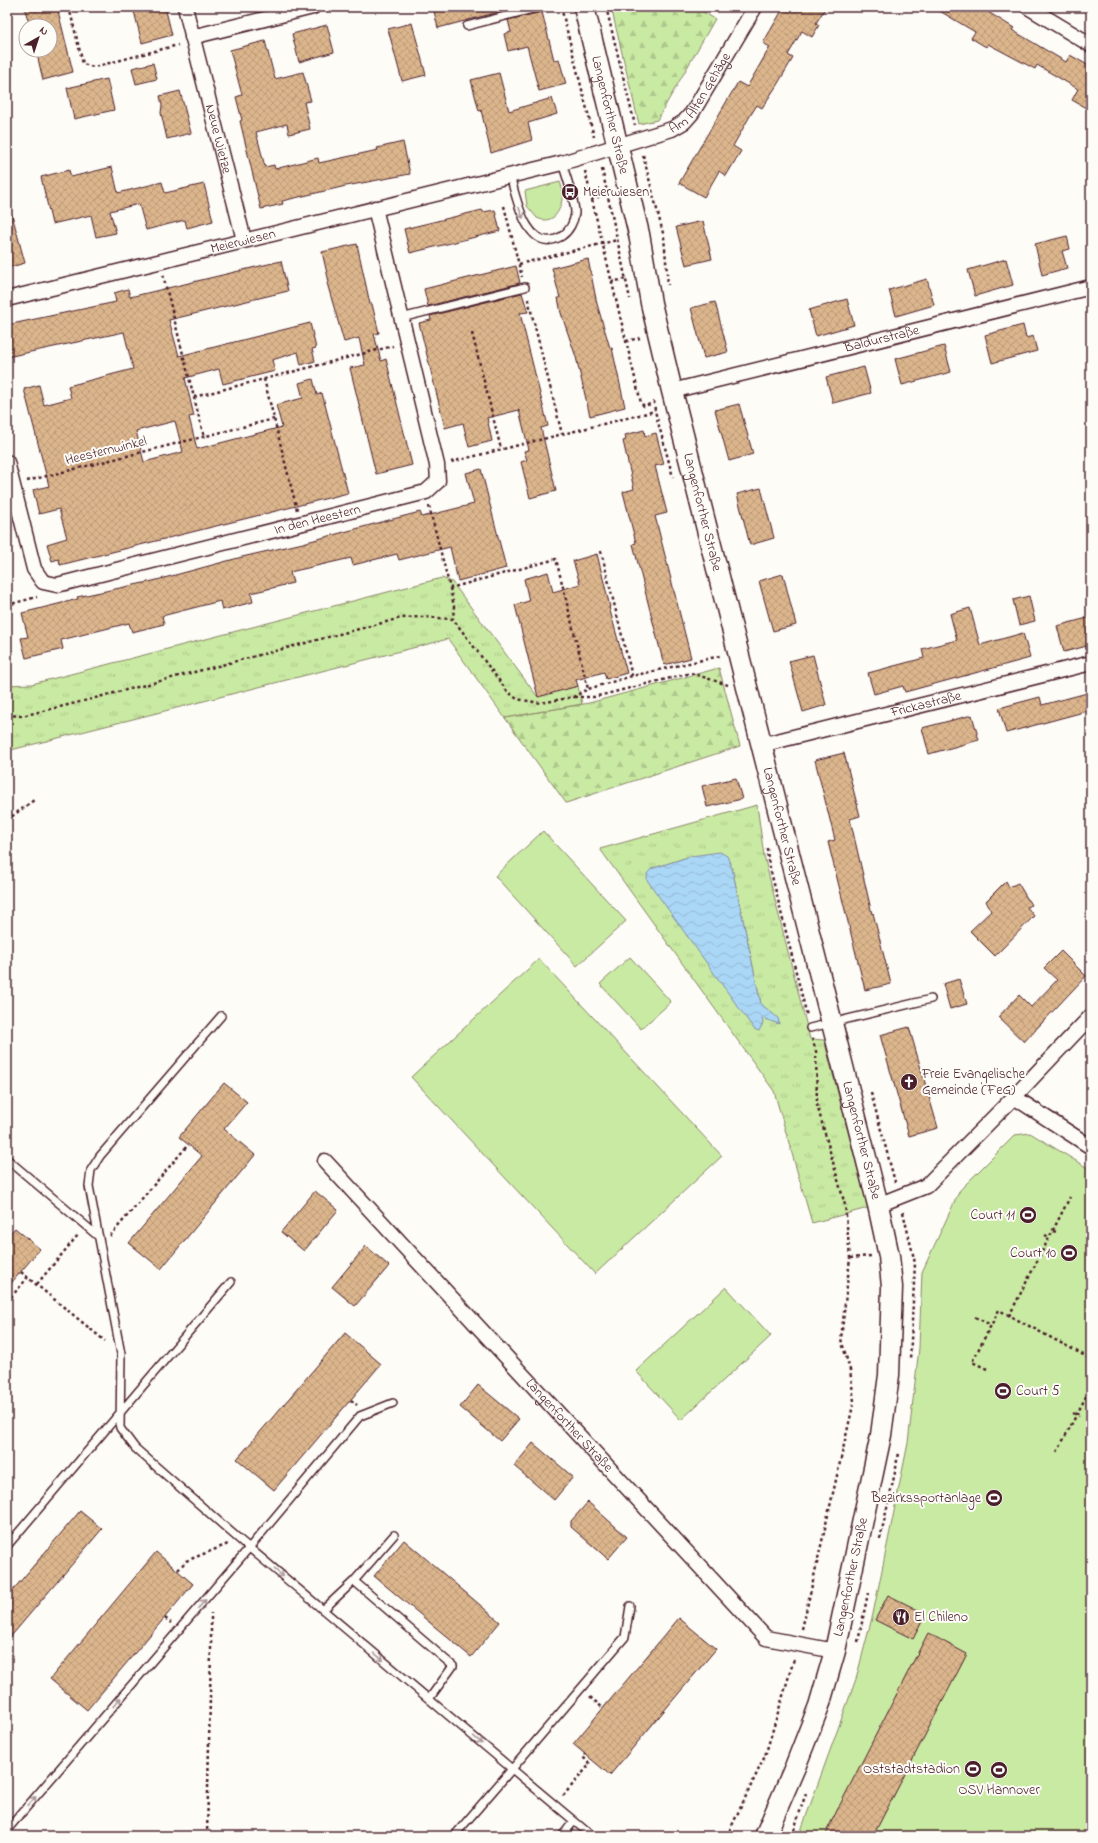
<svg xmlns="http://www.w3.org/2000/svg" width="1098" height="1843" viewBox="0 0 1098 1843" font-family="'Indie Flower',sans-serif">
	<defs>
		<pattern id="forest-firs" width="22" height="20" patternUnits="userSpaceOnUse"><rect width="22" height="20" fill="#c9eaa3"/><path d="M5 1l3.5 6h-7zM16 11l3.5 6h-7z" fill="#aec88c"/></pattern>
		<pattern id="park-tufts" width="24" height="20" patternUnits="userSpaceOnUse"><rect width="24" height="20" fill="#c9eaa3"/><path d="M3 7l-1-3M5 7V3M7 7l1-3M15 17l-1-3M17 17v-4M19 17l1-3" fill="none" stroke="#aec88c"/></pattern>
		<pattern id="water-waves" width="16" height="10" patternUnits="userSpaceOnUse"><rect width="16" height="10" fill="#aad7f6"/><path d="M0 5q4-4 8 0t8 0" fill="none" stroke="#94b8d3"/></pattern>
		<pattern id="building-cross-hatch" width="8" height="8" patternUnits="userSpaceOnUse"><rect width="8" height="8" fill="#dbb58c"/><path d="M0 0l8 8M0 8l8-8" fill="none" stroke="#bd9b79"/></pattern>
	</defs>
	<rect width="100%" height="100%" fill="#fdfcf7"/>
	<filter id="ink" filterUnits="userSpaceOnUse"><feTurbulence type="fractalNoise" baseFrequency=".025" numOctaves="2"/><feDisplacementMap in="SourceGraphic" scale="8" xChannelSelector="R" yChannelSelector="G"/><feConvolveMatrix kernelMatrix="1 2 1 2 8 2 1 2 1" color-interpolation-filters="sRGB"/></filter>
	<g filter="url(#ink)">
		<path fill="#c9eaa3" stroke="#8a8467" d="M560 182C567 198 558 228 537 218L527 206 525 191Z
			M543 831 626 921 577 966 495 876Z
			M630 957 671 1002 641 1029 600 984Z
			M539 959 722 1156 595 1274 411 1077Z
			M1030 1133 1091 1170V1836H799L856 1679 873 1614 908 1443 919 1348 922 1272 960 1190 1015 1135Z
			M726 1287 771 1336 681 1420 636 1371Z"/>
		<path fill="url(#forest-firs)" stroke="#8a8467" d="M611 7H695L715 19 657 120 639 124Z
			M719 668 740 746 566 803 505 718 589 703Z"/>
		<path fill="url(#park-tufts)" stroke="#8a8467" fill-rule="evenodd" d="M442 578 452 582 537 696 578 686 582 704 505 718 448 639 7 751V685L32 684Z
			M757 805 764 856 810 1039 824 1040 868 1208 812 1223 774 1091 600 849ZM691 856 732 868 761 1004 651 869Z"/>
		<path fill="url(#water-waves)" stroke="#848da5" d="M720 852 727 856 732 868 761 1004 778 1018 779 1024 762 1018 763 1023 759 1031 754 1029 647 880V874L651 869 691 856Z"/>
		<path fill="url(#building-cross-hatch)" stroke="#4a1f2b" fill-rule="evenodd" d="M24 7H57L73 72 43 80 36 50H50V26H30Z
			M133 7H165L172 35 142 43Z
			M433 7H498L499 12 438 28Z
			M784 7H826L816 23 819 25 812 37 802 31 788 55 793 58 777 85 762 108 757 105 750 116 733 146 741 151 726 176 719 171 704 197 679 183 738 82 747 87 770 47 763 43Z
			M933 7H980L1014 28 1012 30 1066 62 1070 55 1091 67V111L1072 100 1078 89 1037 65 1035 69 988 44 986 47 971 38 975 32Z
			M542 12 554 60 559 59 566 84 539 91 527 46 508 51 504 34 511 32 508 20Z
			M412 23 426 75 402 81 388 29Z
			M327 25 334 52 299 62 292 34Z
			M265 41 275 79 303 72 311 101 304 102 310 129 289 134 287 124 256 132 265 167 274 165 275 169 318 158 319 163 378 150 377 148 403 142 410 174 346 186 282 201 283 204 261 209 240 121 242 120 236 97 242 95 230 50Z
			M153 63 157 79 136 84 132 68Z
			M499 73 509 111 552 98 557 114 528 123 532 140 491 153 481 110 479 111 471 80Z
			M107 79 114 110 74 119 67 88Z
			M180 91 191 133 167 139 161 113 162 105 160 96Z
			M112 167 118 193 162 182 165 193 204 184 213 221 187 228 185 220 146 230 139 204 110 211 116 233 96 237 91 215 52 224 41 177 69 170 71 177Z
			M482 210 483 212 495 210 500 231 410 253 404 229Z
			M12 215 25 263 7 268V216Z
			M703 221 712 259 686 265 676 227Z
			M1067 236 1070 249 1062 251 1067 268 1042 275 1035 244Z
			M357 244 370 304H372L379 333 374 334 381 361 386 359 412 465 376 474 350 368 365 365 359 338 344 342 327 283 329 282 322 252Z
			M588 259 597 304 610 348H612L625 407 590 416 576 357 561 313 558 298H560L552 268Z
			M1006 259 1013 285 975 296 968 270Z
			M281 261 288 291 169 320 179 356 310 323 316 348 312 349 315 361 301 365 298 352 272 360 275 371 223 384 219 369 185 378 194 416 189 417 197 449 282 427 276 405 303 398 299 383 313 379 317 395 322 393 348 493 60 565 59 559 52 561 47 544 67 538 59 509 39 514 33 490 49 486 24 389 39 385 44 405 71 398 68 386 133 369 124 332 7 357V325L116 302 114 293 128 289 130 297ZM175 421 183 452 144 462 136 431Z
			M516 266 520 283 428 306 424 289Z
			M927 279 934 305 896 316 889 290Z
			M522 293 528 312 520 313 548 426 541 428 556 491 530 498 521 462 527 460 524 451 529 450 519 410 487 418 492 441 469 447 463 423 445 428 419 323 431 320 430 316Z
			M847 299 854 325 816 336 809 310Z
			M715 302 728 352 704 358 691 308Z
			M1023 325 1026 338 1033 336 1037 351 992 363 985 335Z
			M944 346 951 372 902 385 895 359Z
			M864 367 871 393 833 403 826 377Z
			M739 404 753 454 729 461 715 410Z
			M644 430 645 436 656 433 664 464 655 466 667 513 655 516 691 658 664 665 633 544 636 543 623 492 634 489 623 441 626 440 625 435Z
			M481 469 506 568 458 581 450 547 399 560 397 554 353 565 351 558 290 572 293 583 251 593 253 602 222 610 220 601 162 616 164 624 132 632 129 623 61 640 63 649 26 658 21 638 28 637 22 613 78 599 77 597 153 581 242 557 303 543 389 520 420 512 422 517 474 504 466 473Z
			M761 488 774 538 750 545 737 494Z
			M597 554 610 607H609L627 673 606 679 604 672 576 680 578 686 538 697 515 605 529 601 524 579 548 572 553 592 580 584 573 561Z
			M783 574 796 625 773 631 759 581Z
			M1029 596 1035 621 1019 625 1013 600Z
			M970 608 980 645 1023 633 1030 658 905 692 903 686 874 694 868 673 924 658 922 649 957 640 950 614Z
			M1091 617V645L1064 652 1057 626Z
			M813 655 826 705 803 712 789 661Z
			M1091 692V710L1006 733 999 708 1040 697 1042 705Z
			M972 715 979 740 929 754 922 728Z
			M844 753 860 816 850 819 872 914 873 913 891 984 865 990 828 842 835 840 815 760Z
			M736 778 742 799 707 807 702 786Z
			M1006 881 1009 887 1018 883 1031 905 1027 907 1034 916 995 956 970 931 991 911 986 901Z
			M1061 951 1086 976 1024 1042 998 1017 1019 995 1031 1007 1057 980 1044 968Z
			M959 979 967 1004 950 1009 943 984Z
			M909 1027 938 1128 909 1136 880 1035Z
			M224 1083 247 1102 224 1129 255 1155 161 1269 129 1243 202 1156 179 1137Z
			M315 1191 338 1210 304 1251 281 1232Z
			M15 1228 40 1249 7 1288V1237Z
			M366 1246 389 1266 355 1306 332 1287Z
			M345 1333 381 1364 274 1490 237 1459Z
			M478 1385 519 1419 500 1441 460 1407Z
			M533 1443 573 1477 554 1500 514 1466Z
			M588 1502 627 1537 608 1559 571 1527V1521Z
			M80 1511 102 1529 7 1641V1597Z
			M404 1540 500 1622 471 1657 374 1576Z
			M156 1552 193 1584 87 1710 50 1679Z
			M888 1595 926 1614 913 1639 875 1620Z
			M679 1618 716 1649 610 1775 573 1744Z
			M928 1633 967 1654 873 1836H824Z"/>
		<g fill="none" stroke-linecap="round" stroke-linejoin="round">
			<defs>
				<path id="lane" d="M467 26 540 7
					M510 175C516 197 527 257 562 236 569 231 574 222 575 213 575 201 566 175 562 163
					M401 318 525 287
					M221 1016 100 1156 91 1170 89 1186 121 1354 120 1428 135 1448 240 1540 512 1769 454 1836
					M810 1028 931 999
					M7 1159 99 1237
					M7 1546 231 1282
					M354 1581 394 1535
					M323 1610 354 1581 453 1666 429 1699
					M7 1830 249 1548 360 1416 393 1403
					M562 1836 574 1821
					M592 1836 512 1769 625 1637 630 1606"/>
				<g id="street">
					<path id="s1" d="M185 7 244 240"/>
					<path d="M1028 7 1091 45"/>
					<path d="M192 37 313 7"/>
					<path id="s2" d="M7 299 562 163 672 129 684 122 692 113 755 7"/>
					<path id="s3" d="M672 391 1091 287"/>
					<path id="s4" d="M7 462 34 569 43 582 57 585 426 492 438 481 437 465 375 208"/>
					<path id="s5" d="M761 745 1091 663"/>
					<path d="M1014 1097 1091 1147"/>
					<path id="s6" d="M325 1161 766 1638 835 1651"/>
					<path d="M878 1205 926 1186 1014 1097 1091 1016"/>
				</g>
				<g id="secondary">
					<path id="s7" d="M584 7 639 234 651 303 672 391 878 1205 889 1256 892 1287 889 1375 881 1435 835 1651 819 1706 795 1767 765 1836"/>
				</g>
			</defs>
			<use href="#lane" stroke="#4a1f2b" stroke-width="10"/>
			<use href="#street" stroke="#4a1f2b" stroke-width="17"/>
			<use href="#secondary" stroke="#4a1f2b" stroke-width="23"/>
			<path stroke="#4a1f2b" stroke-width="2.5" stroke-dasharray="3 3" stroke-linecap="butt" d="M69 7 83 64 94 67 178 45
				M561 7 594 137
				M606 7 635 125
				M643 155 664 237 668 285
				M602 169 630 299
				M585 171 641 403 644 406 654 403
				M591 199 609 194
				M504 206 522 277
				M519 264 617 240
				M163 275 204 437
				M611 282 625 279
				M528 299 562 434
				M472 333 501 449
				M626 341 640 338
				M264 379 297 510
				M194 397 393 346
				M654 401 655 411 673 477
				M451 462 655 411
				M27 481 274 419
				M429 506 450 588 556 559 588 689
				M601 551 632 676
				M450 588 454 606 453 619
				M7 605 37 597
				M574 697H594L691 673 728 685
				M7 715 22 716 76 703 401 618 422 617 453 619 507 691 517 699 541 703 573 697 588 689 632 676 720 656
				M7 820 34 800
				M767 848 768 860 807 1016
				M871 1093 895 1182
				M903 1212 915 1263 910 1360
				M1053 1231 1057 1232
				M1045 1235 1049 1237
				M110 1236 188 1145
				M850 1258 871 1256
				M21 1272 105 1341
				M37 1284 78 1235
				M7 1302 28 1277
				M1009 1316 1070 1197
				M975 1317 991 1325
				M987 1369 972 1362 999 1310 1091 1359
				M351 1400 357 1405
				M1073 1413 1079 1416
				M1057 1452 1091 1387
				M880 1539 896 1468 898 1452
				M178 1570 186 1561 228 1544
				M165 1618 171 1623
				M802 1629 854 1401 850 1370 841 1339 850 1258 845 1205 817 1105 816 1051 812 1039
				M858 1642 868 1593
				M590 1697 603 1708
				M563 1796 590 1764 583 1757 585 1754
				M207 1836 211 1650V1613
				M727 1836 765 1756 794 1659
				M792 1836 806 1793"/>
			<use href="#lane" stroke="#fdfcf7" stroke-width="7"/>
			<use href="#street" stroke="#fdfcf7" stroke-width="14"/>
			<use href="#secondary" stroke="#fdfcf7" stroke-width="20"/>
		</g>
		<defs><path id="oneway-shaft" d="M-6 0H5M1.5-3L5.5 0L1.5 3" fill="none" stroke-width="1.6" stroke-linecap="round" stroke-linejoin="round"/></defs>
		<g stroke="#ac999b">
			<use href="#oneway-shaft" transform="translate(521 213) rotate(69)"/>
			<use href="#oneway-shaft" transform="translate(279 1573) rotate(40)"/>
			<use href="#oneway-shaft" transform="translate(202 1604) rotate(-49)"/>
			<use href="#oneway-shaft" transform="translate(379 1657) rotate(40)"/>
			<use href="#oneway-shaft" transform="translate(117 1702) rotate(-49)"/>
			<use href="#oneway-shaft" transform="translate(478 1740) rotate(40)"/>
			<use href="#oneway-shaft" transform="translate(32 1801) rotate(-49)"/>
		</g>
	</g>
	<defs>
		<symbol id="bus-disc" viewBox="-11 -11 22 22"><circle r="9.5" fill="#4a1f2b" stroke="#fdfcf7"/><path d="M-5-6H5V4H4V6H2V4H-2V6H-4V4H-5ZM-3.5-4V0h7V-4ZM-3.5 1.2v1.5H-2V1.2ZM2 1.2v1.5H3.5V1.2Z" fill="#fff"/></symbol>
		<symbol id="church-disc" viewBox="-11 -11 22 22"><circle r="9.5" fill="#4a1f2b" stroke="#fdfcf7"/><path d="M-1.2-6h2.4v3.5h3.3v2.4h-3.3V6h-2.4V-.1h-3.3v-2.4h3.3Z" fill="#fff"/></symbol>
		<symbol id="stadium-disc" viewBox="-11 -11 22 22"><circle r="9.5" fill="#4a1f2b" stroke="#fdfcf7"/><path d="M0-5a6.5 5 0 1 0 0 10a6.5 5 0 1 0 0-10ZM-3.5-1.8h7v3.6h-7Z" fill="#fff"/></symbol>
		<symbol id="restaurant-disc" viewBox="-11 -11 22 22"><circle r="9.5" fill="#4a1f2b" stroke="#fdfcf7"/><path d="M-5-6h1v4h1v-4h1v4h1v-4h1v5L-1.5 .5V6h-2V.5L-5-1ZM5-6V6H3V1.5H1.5Q1.5-4 5-6Z" fill="#fff"/></symbol>
	</defs>
	<g fill-rule="evenodd">
		<use href="#bus-disc" x="560" y="182" width="20" height="20"/>
		<use href="#church-disc" x="899" y="1072" width="20" height="20"/>
		<use href="#stadium-disc" x="1018" y="1205" width="20" height="20"/>
		<use href="#stadium-disc" x="1059" y="1243" width="20" height="20"/>
		<use href="#stadium-disc" x="993" y="1381" width="20" height="20"/>
		<use href="#stadium-disc" x="984" y="1488" width="20" height="20"/>
		<use href="#restaurant-disc" x="891" y="1607" width="20" height="20"/>
		<use href="#stadium-disc" x="963" y="1759" width="20" height="20"/>
		<use href="#stadium-disc" x="989" y="1760" width="20" height="20"/>
	</g>
	<g text-anchor="middle" dominant-baseline="central" stroke-width="4" stroke-linejoin="round" paint-order="stroke">
		<g font-size="14" fill="#4a1f2b" stroke="#fdfcf7">
			<text stroke="none"><textPath href="#s2" startOffset="733">Am Alten Gehäge</textPath></text>
			<text stroke="none"><textPath href="#s7" startOffset="111">Langenforther Straße</textPath></text>
			<text stroke="none"><textPath href="#s1" startOffset="136">Neue Wietze</textPath></text>
			<text stroke="none"><textPath href="#s2" startOffset="243">Meierwiesen</textPath></text>
			<text stroke="none"><textPath href="#s3" startOffset="216">Baldurstraße</textPath></text>
			<text transform="translate(106 451) rotate(-14)">Heesternwinkel</text>
			<text stroke="none"><textPath href="#s7" startOffset="519">Langenforther Straße</textPath></text>
			<text stroke="none"><textPath href="#s4" startOffset="409">In den Heestern</textPath></text>
			<text stroke="none"><textPath href="#s5" startOffset="170">Frickastraße</textPath></text>
			<text stroke="none"><textPath href="#s7" startOffset="843">Langenforther Straße</textPath></text>
			<text stroke="none"><textPath href="#s7" startOffset="1167">Langenforther Straße</textPath></text>
			<text stroke="none"><textPath href="#s6" startOffset="360">Langenforther Straße</textPath></text>
			<text transform="translate(851 1577) rotate(-78)">Langenforther Straße</text>
		</g>
		<g font-size="14" fill="#4a1f2b" stroke="#fdfcf7" text-anchor="start">
			<text x="583" y="192">Meierwiesen</text>
			<text x="922" y="1074">Freie Evangelische<tspan x="922" dy="16">Gemeinde (FeG)</tspan></text>
			<text x="1015" y="1215" text-anchor="end">Court 11</text>
			<text x="1056" y="1253" text-anchor="end">Court 10</text>
			<text x="1016" y="1391">Court 5</text>
			<text x="981" y="1498" text-anchor="end">Bezirkssportanlage</text>
			<text x="914" y="1617">El Chileno</text>
			<text x="960" y="1769" text-anchor="end">Oststadtstadion</text>
			<text x="999" y="1790" text-anchor="middle">OSV Hannover</text>
		</g>
	</g>
	<rect width="1098" height="1843" fill="none" stroke="#fdfcf7" stroke-width="24"/>
	<rect x="12" y="12" width="1074" height="1819" fill="none" stroke="#4a1f2b" stroke-width="1.5" filter="url(#ink)"/>
	<g transform="translate(38 38) rotate(39)"><circle r="19" fill="#fdfcf7" stroke="#b5a4a5"/>
	<path d="M0-3L7 15L0 10L-7 15Z" fill="#4a1f2b"/>
	<text y="-6" font-size="11" font-weight="bold" text-anchor="middle" fill="#4a1f2b">N</text>
	</g>
</svg>
